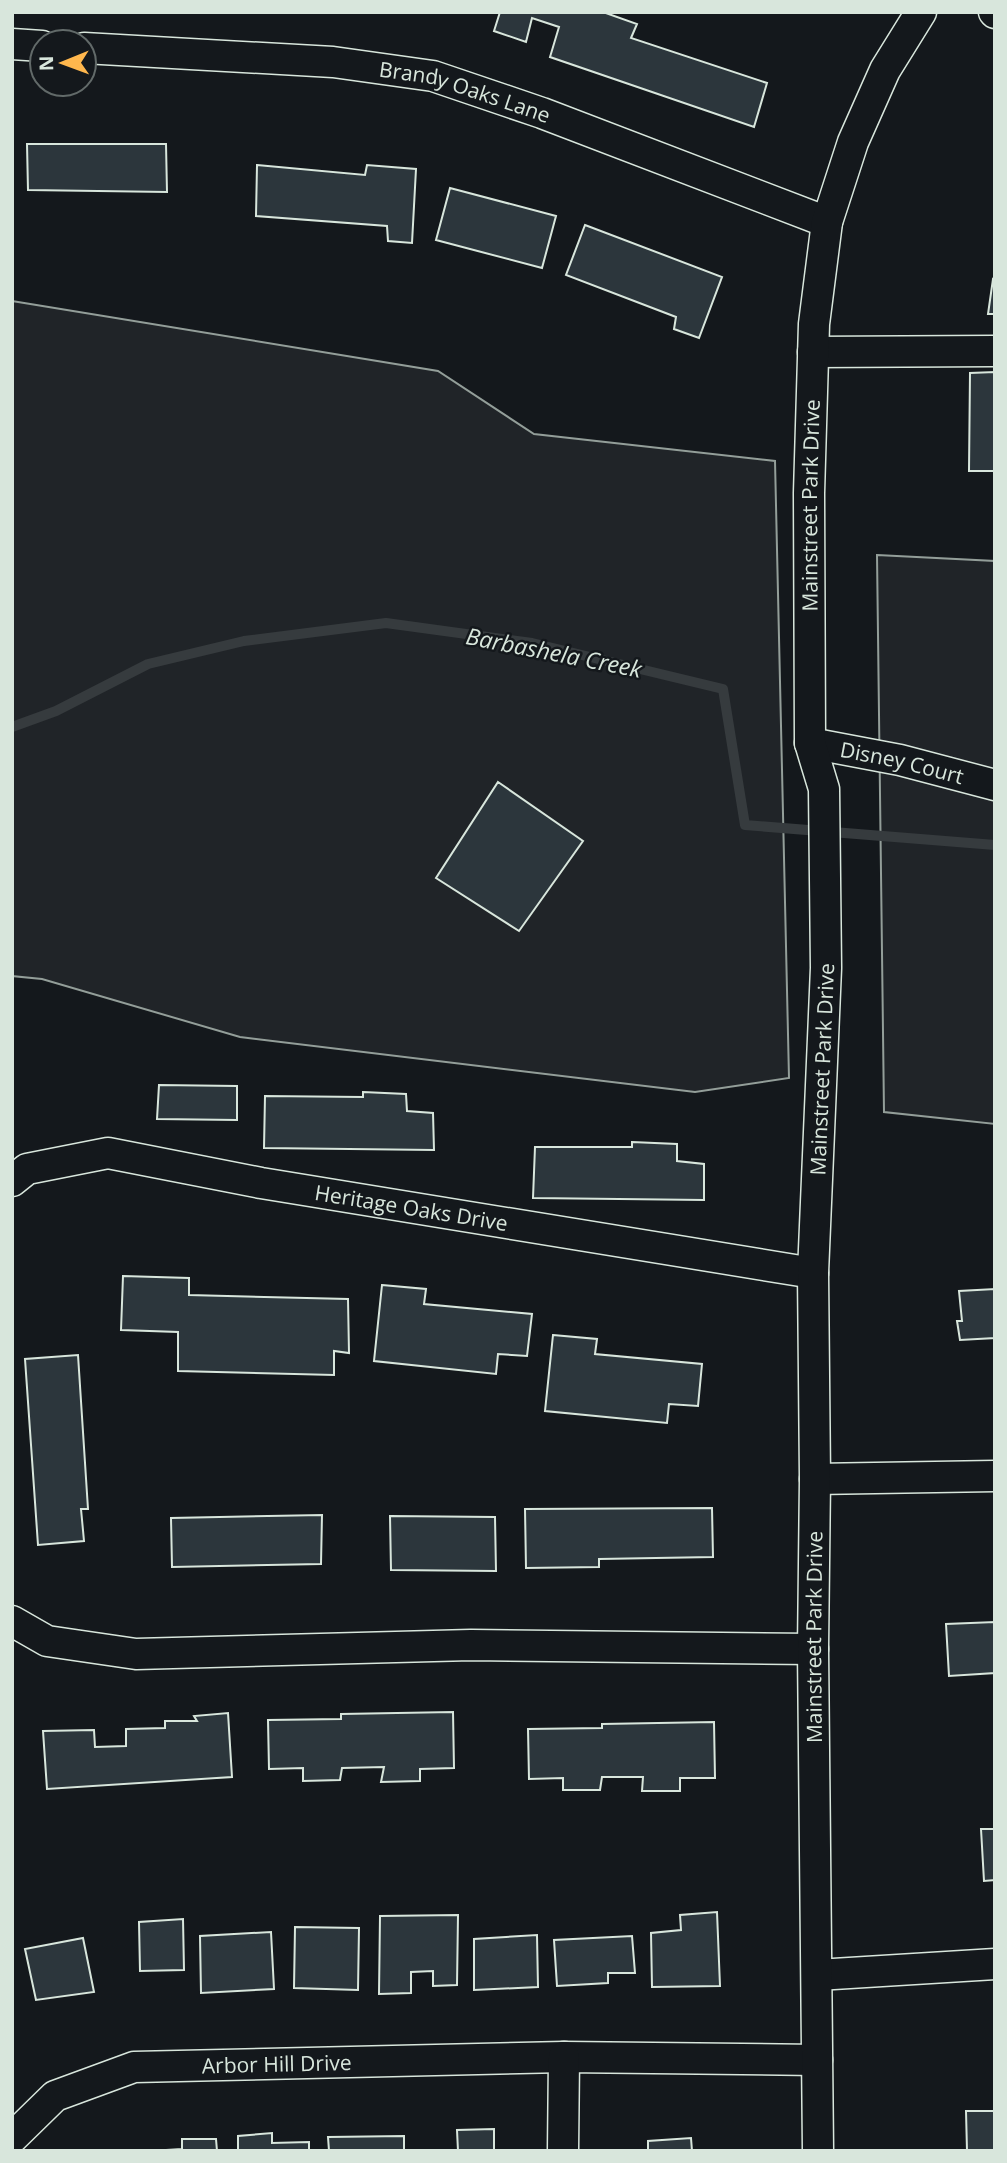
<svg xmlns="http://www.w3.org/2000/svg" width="1007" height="2163" viewBox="0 0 1007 2163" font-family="'Open Sans',sans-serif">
	<rect width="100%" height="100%" fill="#14181c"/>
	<path fill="#202428" stroke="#939e99" stroke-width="2" d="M12 301 438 371 534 434 775 461 789 1078 695 1092 240 1037 42 979 12 976Z
		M877 555 995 561V1124L884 1112Z"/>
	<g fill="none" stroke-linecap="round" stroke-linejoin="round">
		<path stroke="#363b3e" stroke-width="10" d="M12 727 56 711 148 664 244 641 386 623 532 643 723 689 745 825 995 845"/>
	</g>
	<path fill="#2c363c" stroke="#d8e6dc" stroke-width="2" d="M500 12H603L637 24 631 38 767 83 754 127 550 57 559 27 532 18 526 42 494 31Z
		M27 144H166L167 192 28 190Z
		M257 165 365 175 367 165 416 169 412 243 388 241 387 226 256 216Z
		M450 188 556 216 542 268 436 240Z
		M585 225 722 277 699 338 674 329 676 317 566 275Z
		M993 279 995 280V314H988Z
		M995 372V471H969L970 373Z
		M498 782 583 841 519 931 436 878Z
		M159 1085 237 1086V1120L157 1119Z
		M363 1092 406 1094 407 1111 433 1113 434 1150 264 1148 265 1096 363 1097Z
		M632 1142 677 1144V1161L704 1164V1200L533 1198 535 1147H632Z
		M123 1276 189 1278V1295L348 1299 349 1353 334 1351V1375L178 1371V1332L121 1330Z
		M382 1285 426 1289 424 1304 532 1314 527 1356 498 1354 496 1374 374 1361Z
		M995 1289V1338L960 1340 957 1321H962L959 1291Z
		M553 1335 597 1339 595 1354 702 1364 698 1406 669 1404 667 1423 545 1411Z
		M78 1355 88 1509H81L84 1541 38 1545 25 1359Z
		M712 1508 713 1557 599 1559V1567L526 1568 525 1509Z
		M322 1515 321 1564 172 1567 171 1518Z
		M390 1516 495 1517 496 1571 391 1570Z
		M995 1622V1673L949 1676 946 1624Z
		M453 1712 454 1768 420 1769V1781L381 1782 384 1767 342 1768 340 1780 303 1781V1768L269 1769 268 1720 341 1719V1714Z
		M228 1713 232 1777 47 1789 43 1731 94 1730 95 1747 126 1746V1729L165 1728V1721H197L194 1716Z
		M714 1722 715 1778H680V1791H642L643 1777H602L600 1790H563V1778L529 1779 528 1729 602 1728V1724Z
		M981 1829H995V1880L984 1881Z
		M717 1912 720 1986 652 1987 651 1933 681 1930 680 1915Z
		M458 1915 457 1985 433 1986V1971L411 1972V1993L379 1994 380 1916Z
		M183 1919 184 1970 140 1971 139 1922Z
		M295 1927 359 1928 358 1990 294 1988Z
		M271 1932 274 1989 201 1993 200 1936Z
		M537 1935 538 1987 474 1990V1939Z
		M632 1936 635 1973H608V1983L557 1986 554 1940Z
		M83 1938 94 1992 36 2000 25 1949Z
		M966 2111H995V2151H967Z
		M494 2129V2151H458L457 2130Z
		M272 2133V2143L309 2142V2151H238V2136Z
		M404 2136V2151H329L328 2137Z
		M691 2138 692 2151H648V2141Z
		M182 2139H216L217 2151H150L182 2149Z"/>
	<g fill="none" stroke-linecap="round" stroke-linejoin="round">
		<defs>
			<g id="minor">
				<path d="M994 12 995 13"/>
				<path d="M12 44 42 46"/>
				<path id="s1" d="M84 48 333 62 433 76 542 113 827 222"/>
				<path d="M813 352 995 351"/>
				<path id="s2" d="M810 743 900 760 995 785"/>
				<path id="s3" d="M12 1181 27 1169 108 1153 261 1183 813 1273"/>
				<path d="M815 1479 995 1476"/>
				<path d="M12 1621 47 1641 136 1654 471 1645 813 1649"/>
				<path d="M817 1975 995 1964"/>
				<path id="s4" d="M12 2138 55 2096 134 2067 564 2057 817 2060"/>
				<path d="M563 2151 564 2057"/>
				<path id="s5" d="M818 2151 813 1649 815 1479 813 1273 826 968 824 789 810 743 809 493 814 324 827 222 853 142 885 70 921 12"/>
			</g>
		</defs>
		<use href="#minor" stroke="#d8e6dc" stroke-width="33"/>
		<use href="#minor" stroke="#14181c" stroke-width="30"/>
	</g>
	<g text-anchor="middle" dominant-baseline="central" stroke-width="5" stroke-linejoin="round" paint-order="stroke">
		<g font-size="21" fill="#d8e6dc" stroke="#14181c">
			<text stroke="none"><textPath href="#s1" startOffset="385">Brandy Oaks Lane</textPath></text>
			<text stroke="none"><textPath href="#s5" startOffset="1648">Mainstreet Park Drive</textPath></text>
			<text stroke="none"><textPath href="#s2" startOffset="94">Disney Court</textPath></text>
			<text stroke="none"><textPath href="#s5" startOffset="1082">Mainstreet Park Drive</textPath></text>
			<text stroke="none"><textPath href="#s3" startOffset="410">Heritage Oaks Drive</textPath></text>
			<text stroke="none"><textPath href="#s5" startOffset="514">Mainstreet Park Drive</textPath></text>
			<text stroke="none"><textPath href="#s4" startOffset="287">Arbor Hill Drive</textPath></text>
		</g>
		<g font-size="23" font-style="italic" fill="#d8e6dc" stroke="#14181c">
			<text transform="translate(554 652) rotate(11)">Barbashela Creek</text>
		</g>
	</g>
	<rect width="1007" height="2163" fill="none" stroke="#d8e6dc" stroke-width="28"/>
	<g transform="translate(63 63) rotate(269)"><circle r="33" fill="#14181c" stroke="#626a69" stroke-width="2"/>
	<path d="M0-5L12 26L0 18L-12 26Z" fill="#ffb74d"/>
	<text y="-10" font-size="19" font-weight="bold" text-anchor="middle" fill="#d8e6dc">N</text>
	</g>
</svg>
